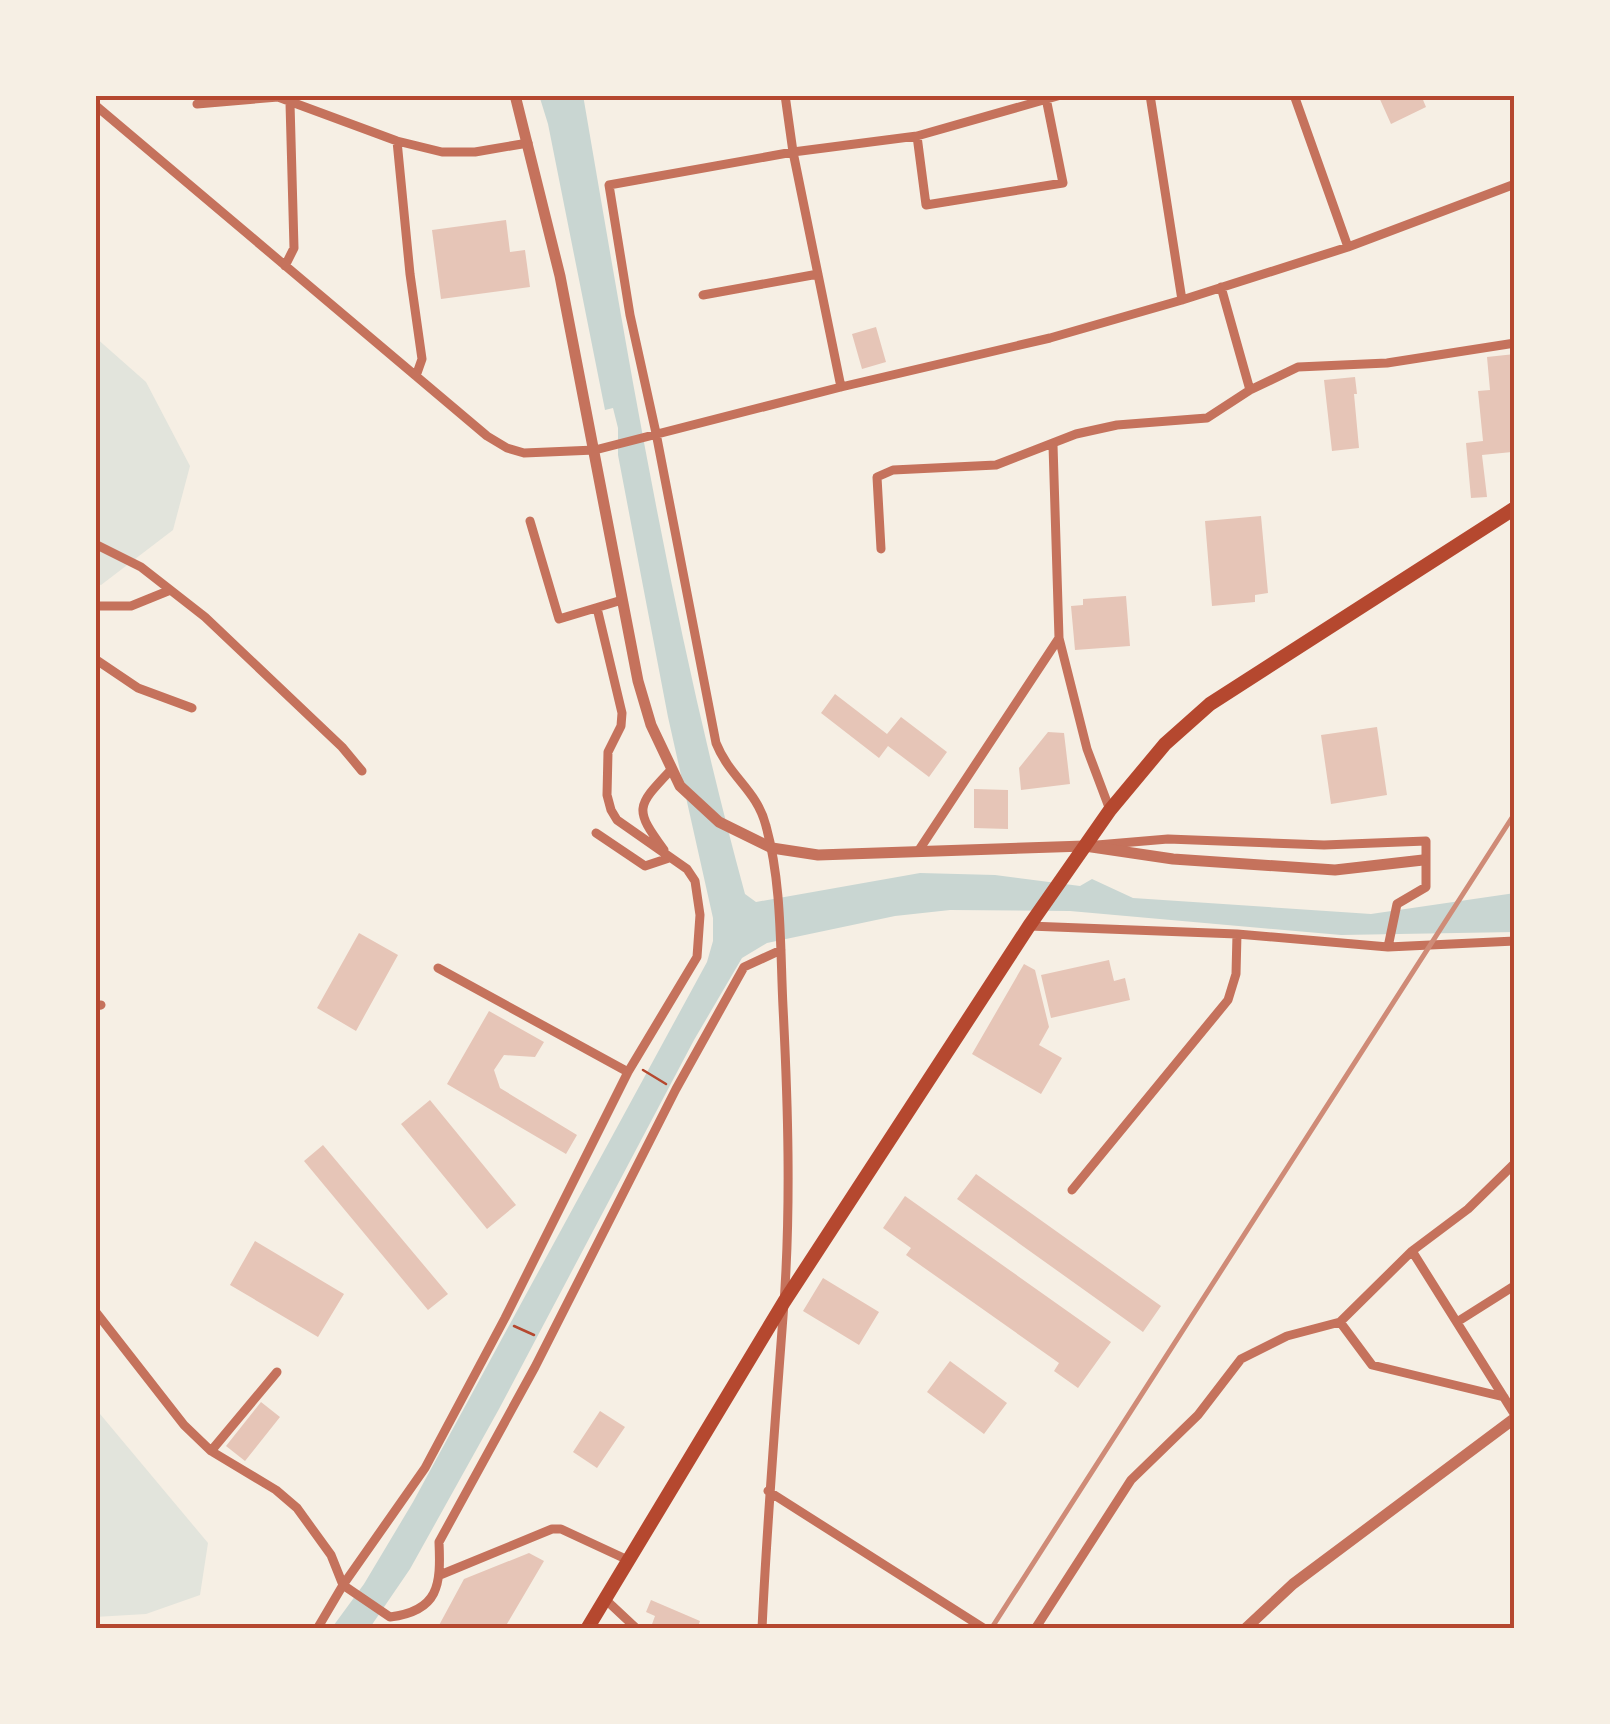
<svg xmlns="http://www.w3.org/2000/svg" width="1610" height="1724" viewBox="0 0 1610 1724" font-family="'PT Sans',sans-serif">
	<rect width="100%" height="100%" fill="#f6efe4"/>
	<path fill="#e2e4dc" d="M95 337 146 382 190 466 173 530 101 585 95 583Z
		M95 1408 208 1543 200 1595 146 1614 95 1617Z"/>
	<path fill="#c9d6d2" d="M539 95H583C629 363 673 631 745 894L756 902 920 873 995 875 1080 886 1092 879 1133 898 1371 914 1515 893V932L1341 935 1070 911 950 910 895 916 767 943 742 958 694 1040 499 1409 410 1569 369 1629H331L364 1584 413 1502 707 962 713 941V918L668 717 618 455V428L613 408 605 410 548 124Z"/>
	<path fill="#e6c5b7" d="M1378 95H1421L1426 107 1391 124Z
		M506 220 510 252 525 250 530 287 441 299 432 230Z
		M876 327 886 362 862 369 852 334Z
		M1515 354V426L1510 427 1512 452 1482 455 1487 497 1471 498 1466 443 1483 441 1478 391 1490 390 1487 357Z
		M1355 377 1357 394H1354L1359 448 1332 451 1324 380Z
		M1261 516 1268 593 1255 595V602L1212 606 1205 521Z
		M1126 596 1130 646 1075 650 1071 606 1083 605V599Z
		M835 694 887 734 901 717 947 752 929 777 888 746 879 758 821 713Z
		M1377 727 1387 795 1331 804 1321 735Z
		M1048 732 1064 733 1070 784 1021 790 1019 768Z
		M974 789 1008 790V829L974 828Z
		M359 933 398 955 356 1031 317 1008Z
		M1109 960 1114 981 1125 978 1130 1000 1051 1018 1041 975Z
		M1024 964 1035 970 1049 1027 1039 1045 1062 1058 1041 1094 972 1054Z
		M489 1011 544 1042 535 1057 504 1055 494 1070 500 1088 577 1135 566 1154 447 1084Z
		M430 1100 516 1205 487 1229 401 1124Z
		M323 1145 448 1294 428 1310 304 1161Z
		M976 1174 1161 1306 1143 1332 957 1199Z
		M905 1196 1111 1342 1078 1388 1054 1371 1059 1363 906 1255 911 1248 883 1228Z
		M255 1241 344 1294 318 1337 230 1285Z
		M823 1278 879 1312 859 1345 803 1311Z
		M950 1361 1007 1403 984 1434 927 1392Z
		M261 1402 280 1417 245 1461 226 1446Z
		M600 1411 625 1427 597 1468 573 1452Z
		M529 1553 544 1561 504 1629H437L464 1579Z
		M651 1600 700 1621 697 1629 651 1627 655 1616 646 1612Z"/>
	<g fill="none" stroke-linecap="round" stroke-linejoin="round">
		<path stroke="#b5482f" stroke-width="2.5" d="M643 1070 666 1084
			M514 1326 534 1335"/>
		<path stroke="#c5725c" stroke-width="9" d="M785 95 793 152 841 387
			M1150 95 1182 300
			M1294 95 1348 247
			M197 104 278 97 397 141 442 152H475L528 143
			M95 105 487 436 507 448 524 453 595 450 841 387 1050 338 1182 300 1348 247 1515 184
			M917 136 926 205 1063 183 1046 98
			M397 141 410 274 422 359 416 376
			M285 266 294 248 290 103
			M1221 287 1250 390
			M703 295 818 274
			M1053 445 1059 638 1087 749 1110 810
			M530 521 559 619 622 600
			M95 544 141 567 205 617 342 747 362 771
			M881 549 877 477 893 470 996 465 1076 434 1117 425 1207 418 1250 390 1298 367 1387 363 1515 343
			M95 606H131L168 591
			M95 659 138 688 192 708
			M596 833 645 866 669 858
			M1097 845 1168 839 1324 845 1426 841V887L1397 904 1388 947
			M664 850C634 809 636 807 670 771
			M919 850 1059 638
			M1029 926 1237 934 1388 947 1515 941
			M438 968 628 1072
			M95 1006 101 1005
			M1072 1190 1228 1000 1236 974 1237 934
			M1412 1251 1515 1415
			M95 1311 184 1425 211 1451 276 1490 297 1508 331 1555 343 1585 390 1617C439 1611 441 1585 439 1542L535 1367 676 1089 744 967 781 950
			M1340 1322 1372 1365 1504 1397
			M1457 1322 1514 1286
			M211 1451 277 1372
			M768 1491 985 1629
			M440 1575 552 1529H561L630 1561
			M606 1600 637 1629
			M317 1629 343 1585 425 1468 505 1318 628 1072 697 957 700 915 695 881 687 869 617 820 611 810 607 795 608 752 621 726 622 713 597 608
			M762 1629C767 1520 776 1412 784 1303 791 1205 788 1105 783 1007 780 947 782 884 766 826 757 790 730 778 716 743L656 433 630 315 609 185 793 152 917 136 1061 95
			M1035 1629 1131 1480 1198 1415 1241 1359 1287 1336 1340 1322 1412 1251 1468 1209 1515 1163"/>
		<path stroke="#c5725c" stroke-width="11" d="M515 95 560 276 638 681 651 725 680 786 719 822 772 848 818 855 1085 846 1173 859 1335 870 1423 860
			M1245 1629 1293 1584 1515 1418"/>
		<path stroke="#b5482f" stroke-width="14" d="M587 1629 784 1302 1029 926 1110 810 1165 744 1210 704 1515 508"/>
		<path stroke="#cf8b77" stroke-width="5" d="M991 1629 1515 813"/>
	</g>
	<rect width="1610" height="1724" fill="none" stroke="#f6efe4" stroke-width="195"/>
	<rect x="98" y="98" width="1414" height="1528" fill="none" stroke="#b5482f" stroke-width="4"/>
</svg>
